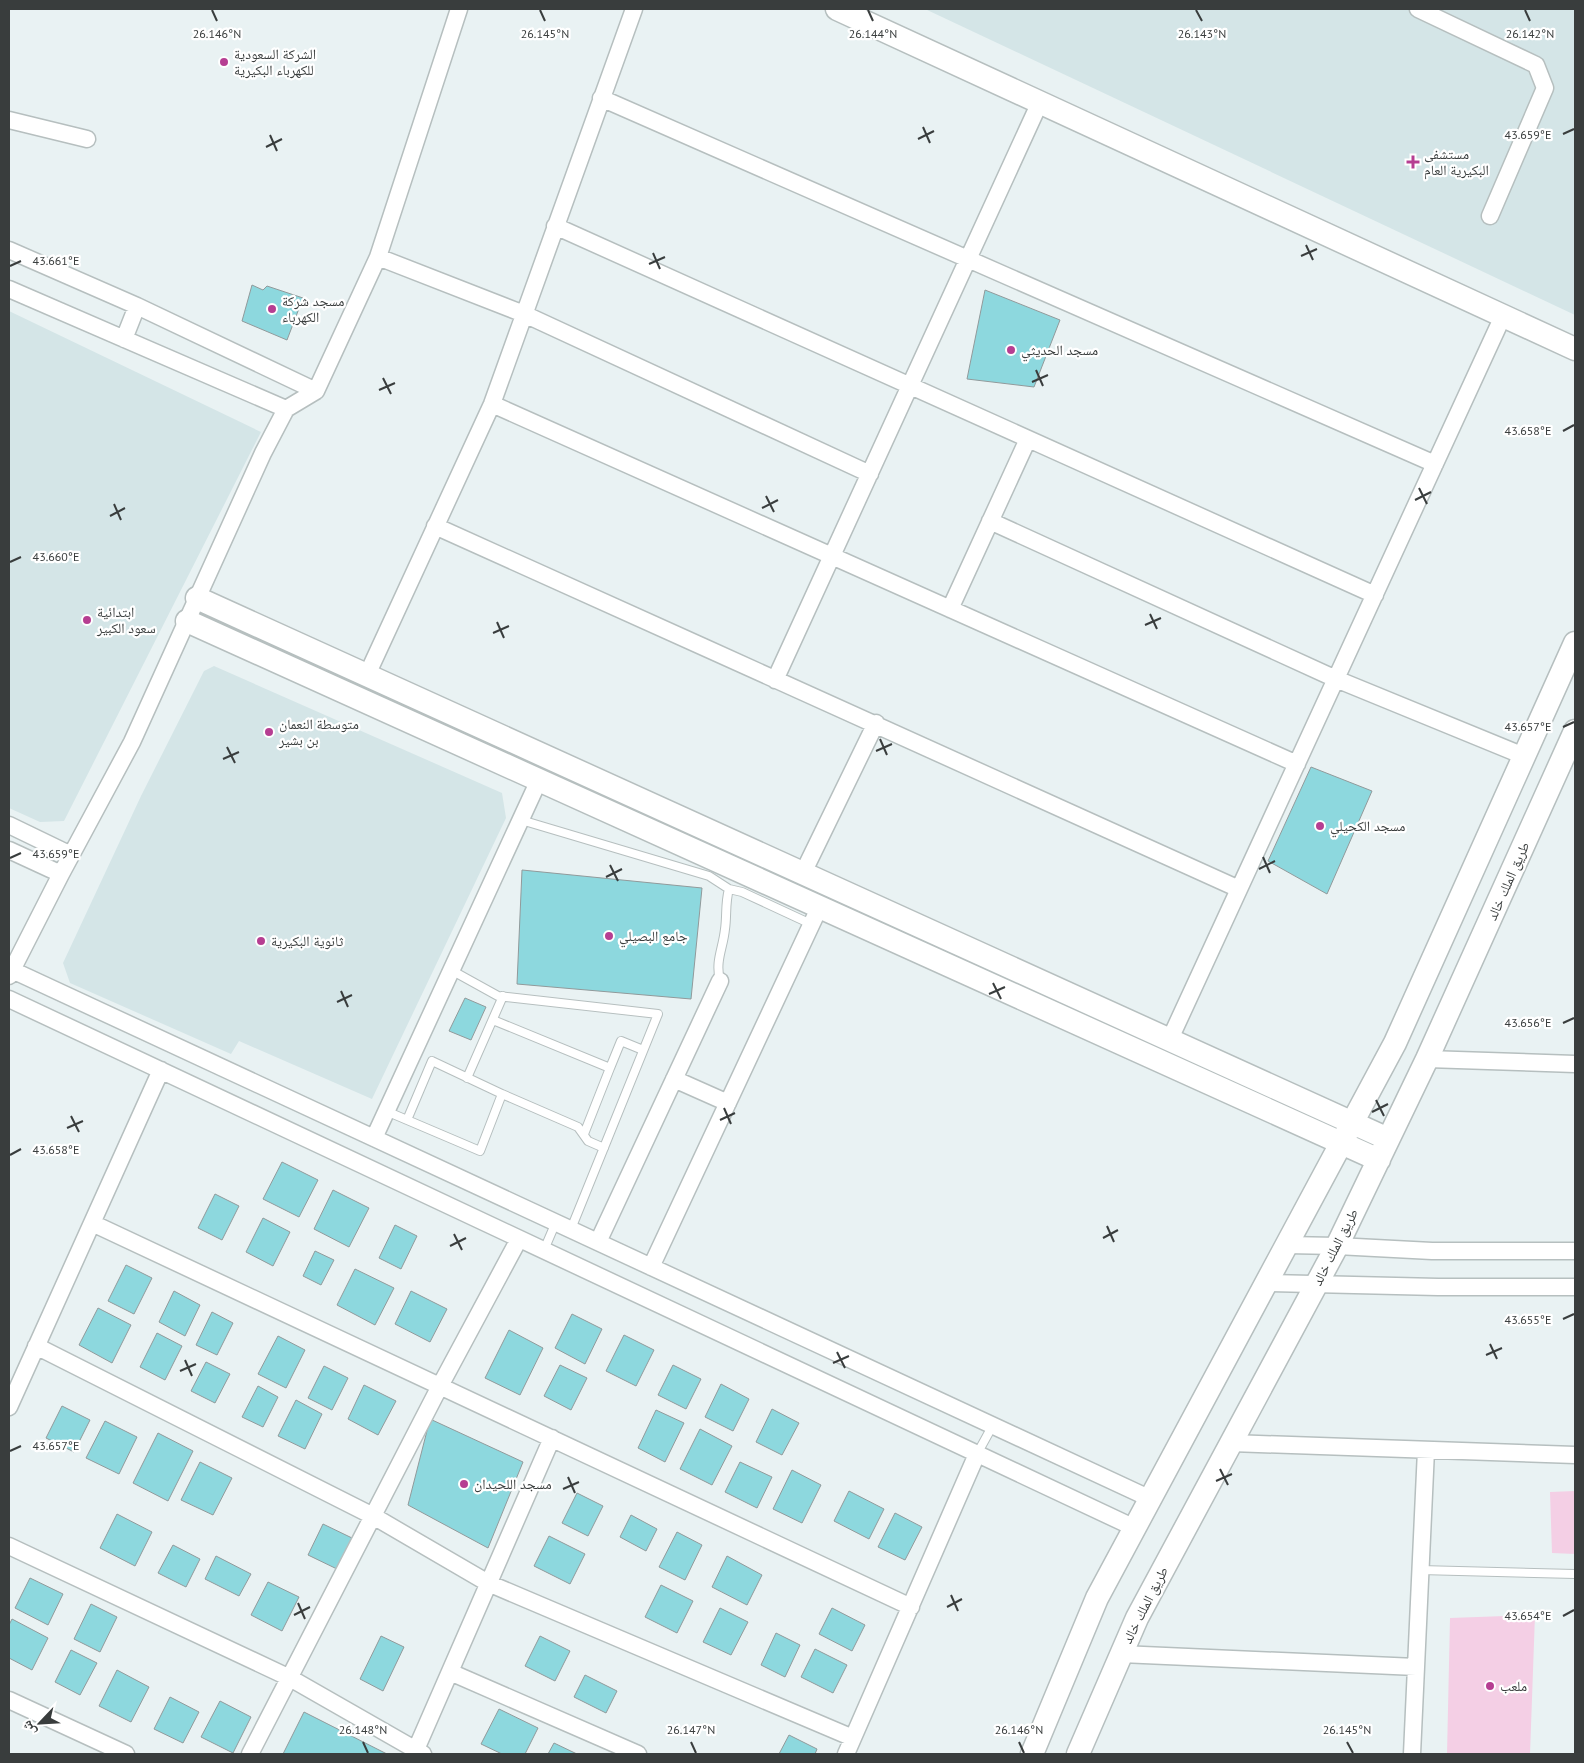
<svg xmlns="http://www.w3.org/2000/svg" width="1584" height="1763" viewBox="0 0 1584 1763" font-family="'PT Sans','Noto Naskh Arabic',sans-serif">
	<rect width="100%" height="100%" fill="#e9f2f3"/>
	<path fill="#d4e5e7" d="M925 9H1575V315Z
		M9 311 261 432 64 821 40 822 9 808Z
		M214 666 502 793 506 818 372 1099 239 1041 231 1054 70 983 63 963 141 796 204 671Z"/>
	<path fill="#f4cfe5" d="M1575 1491V1554L1552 1553 1550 1492Z
		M1535 1615 1530 1754H1447L1450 1618Z"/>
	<path fill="#8dd8de" stroke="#919a9b" d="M252 285 263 290 267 286 303 298 287 340 242 321Z
		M985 290 1060 320 1034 387 967 379Z
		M1311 767 1372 791 1327 894 1268 861Z
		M522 870 702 888 691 999 517 984Z
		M465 998 486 1007 471 1040 449 1031Z
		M282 1162 318 1180 299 1217 263 1199Z
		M333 1190 369 1208 349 1247 314 1229Z
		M215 1194 239 1206 222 1240 198 1228Z
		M263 1218 290 1232 273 1266 246 1252Z
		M395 1225 417 1236 401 1269 379 1258Z
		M315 1251 334 1260 321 1285 303 1276Z
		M126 1265 152 1278 134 1314 108 1301Z
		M355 1269 394 1288 375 1325 337 1305Z
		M174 1291 200 1305 185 1336 159 1322Z
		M411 1291 447 1309 430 1342 395 1324Z
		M98 1308 131 1325 112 1363 79 1345Z
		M212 1312 233 1323 217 1355 196 1345Z
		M572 1314 602 1329 585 1364 555 1348Z
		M509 1330 543 1348 520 1395 485 1378Z
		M157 1333 182 1346 165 1380 140 1367Z
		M624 1335 654 1350 636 1386 606 1371Z
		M278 1336 305 1350 286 1388 258 1374Z
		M206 1362 230 1374 215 1403 191 1391Z
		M560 1365 587 1378 571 1410 544 1396Z
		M673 1365 701 1379 686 1409 658 1395Z
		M324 1366 348 1378 332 1410 308 1398Z
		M721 1384 749 1399 733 1431 705 1417Z
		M364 1385 396 1401 378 1435 348 1419Z
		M258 1386 278 1397 263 1427 242 1417Z
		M296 1400 322 1414 305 1449 278 1436Z
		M62 1406 90 1420 74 1452 46 1438Z
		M772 1409 799 1423 782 1455 756 1442Z
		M656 1410 684 1423 665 1462 638 1448Z
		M430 1419 523 1462 488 1548 408 1505Z
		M105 1421 137 1437 119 1474 86 1458Z
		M700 1429 732 1446 712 1485 680 1469Z
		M158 1433 193 1451 168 1501 133 1483Z
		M200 1462 232 1478 213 1515 181 1500Z
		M740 1462 772 1477 757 1508 725 1492Z
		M792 1470 821 1485 802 1523 773 1509Z
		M849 1491 884 1509 869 1539 834 1521Z
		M577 1493 603 1506 588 1536 562 1523Z
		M895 1513 922 1527 905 1560 878 1547Z
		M117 1514 152 1532 135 1566 100 1548Z
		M631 1515 657 1529 646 1551 620 1537Z
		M323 1524 352 1538 337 1569 308 1555Z
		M677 1532 702 1545 685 1580 659 1567Z
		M549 1536 585 1554 570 1584 534 1566Z
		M173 1545 200 1559 186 1587 158 1573Z
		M216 1556 251 1574 239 1596 205 1579Z
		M727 1556 762 1575 747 1605 712 1587Z
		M30 1578 63 1594 48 1625 15 1608Z
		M268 1582 299 1597 282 1631 251 1615Z
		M661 1585 693 1601 677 1633 645 1617Z
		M91 1604 117 1617 100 1652 74 1639Z
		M720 1608 748 1622 731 1655 703 1642Z
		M832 1608 865 1625 852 1651 819 1634Z
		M12 1619 48 1638 32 1670 9 1658V1625Z
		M776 1633 800 1645 785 1677 761 1665Z
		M381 1636 404 1647 383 1691 360 1679Z
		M540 1636 570 1651 555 1681 525 1666Z
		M815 1649 847 1665 833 1693 801 1677Z
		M71 1650 97 1663 80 1695 55 1682Z
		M117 1670 149 1687 131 1722 99 1706Z
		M585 1675 617 1691 606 1713 574 1697Z
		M170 1697 199 1712 183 1743 154 1729Z
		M220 1701 251 1717 233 1753 201 1737Z
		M499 1709 538 1728 525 1754H502L481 1744Z
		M304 1712 387 1754H283Z
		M789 1735 817 1749 815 1754H779Z
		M554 1743 577 1754H548Z"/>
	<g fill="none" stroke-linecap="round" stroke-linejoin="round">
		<defs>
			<path id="lane" d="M521 820 709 876 729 889C725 903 727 916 725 929 723 949 715 960 720 981
				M729 889 742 892 811 924
				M451 970 498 996 658 1014 571 1229
				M493 1020 610 1068 584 1134
				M610 1068 621 1041 643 1050
				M467 1078 503 996
				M386 1111 480 1151 502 1094 578 1127 588 1141 604 1148
				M407 1120 432 1061 502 1094
				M544 1250 556 1222
				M977 1454 993 1425
				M1420 1570 1575 1574"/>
			<path id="street" d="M1418 9 1536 65 1545 88 1490 216
				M601 98 1435 464
				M9 120 87 139
				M555 226 1375 595
				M9 250 137 306 316 391
				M378 257 524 314 870 474
				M9 289 286 409
				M124 339 137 306
				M492 404 1297 764
				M990 521 1336 679 1524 756
				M435 526C703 647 971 767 1239 889
				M950 609 1028 439
				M367 675 492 404 634 9
				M775 680 1040 102
				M9 825 71 855
				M9 850 61 874
				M803 873 876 723
				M12 970 1151 1499
				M9 976 61 874 132 742 263 453 286 409 316 391 378 257 459 9
				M9 999 1135 1528
				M1170 1039 1503 316
				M1427 1059 1575 1064
				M674 1079 728 1103
				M374 1138 539 780
				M92 1223 911 1607
				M598 1242 720 981
				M1287 1245 1337 1246 1432 1251H1575
				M651 1267 820 906
				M1267 1283 1438 1287H1575
				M36 1346 373 1516 488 1583 853 1738
				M9 1407 161 1070
				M1231 1443 1575 1455
				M9 1546 290 1678 423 1754
				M1121 1654 1416 1667
				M450 1672 638 1754
				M9 1700 126 1754
				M250 1754 440 1386 519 1239
				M414 1754 552 1438
				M846 1754 977 1454
				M1412 1754 1426 1450"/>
			<path id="secondary" d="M837 9 1575 349
				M197 598 1388 1139
				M187 621 1379 1160
				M1032 1754 1097 1598 1395 1043 1575 643
				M1078 1754 1137 1618 1337 1246 1427 1059 1575 731"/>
		</defs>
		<use href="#lane" stroke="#b6bfbf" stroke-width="10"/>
		<use href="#street" stroke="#b6bfbf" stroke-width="19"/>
		<use href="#secondary" stroke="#b6bfbf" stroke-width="25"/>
		<use href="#lane" stroke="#fff" stroke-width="8"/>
		<use href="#street" stroke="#fff" stroke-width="16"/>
		<use href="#secondary" stroke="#fff" stroke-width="22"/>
	</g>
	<path fill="none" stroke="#393d3d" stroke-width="2" d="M212 10 217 21M540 10 545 21M868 10 873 21M1196 10 1202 21M1525 10 1530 21M923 127 930 143M1563 134 1574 129M270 135 277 151M918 139 934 131M266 147 282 139M1306 245 1313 260M653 253 660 269M1301 256 1317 249M649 264 665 257M10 266 21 261M1036 370 1043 386M383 378 391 394M1032 382 1048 375M379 390 395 383M1563 431 1574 425M1419 488 1427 504M766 496 774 512M1415 500 1431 492M114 504 121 520M762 508 778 500M110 516 125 508M10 562 21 557M1150 614 1157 629M497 622 504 638M1145 625 1161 618M493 633 509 626M1563 727 1574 722M880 739 887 755M227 747 235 763M876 751 892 744M223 759 239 752M1263 857 1270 873M10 858 21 853M610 865 618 881M1259 869 1275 861M606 877 622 869M993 983 1001 999M341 991 348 1007M989 994 1005 987M337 1002 352 995M1563 1023 1574 1018M1376 1100 1384 1116M724 1108 731 1124M1372 1112 1388 1104M71 1116 79 1132M720 1120 735 1113M67 1128 83 1121M10 1155 21 1149M1107 1226 1114 1242M454 1234 462 1250M1103 1238 1118 1230M450 1246 466 1238M1563 1319 1574 1314M1490 1344 1497 1359M837 1352 845 1368M1486 1355 1502 1348M185 1360 192 1376M833 1363 849 1356M180 1371 196 1364M10 1451 21 1446M1220 1469 1228 1485M568 1477 575 1493M1216 1481 1232 1474M563 1489 579 1482M951 1595 958 1611M298 1603 305 1619M947 1607 962 1599M294 1615 310 1607M1563 1616 1574 1610M363 1742 368 1753M691 1742 696 1753M1019 1742 1024 1753M1347 1742 1353 1753"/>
	<g fill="#b63e92" stroke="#fff" stroke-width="2">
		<circle cx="224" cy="62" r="5"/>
		<path d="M1410.5 154.5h5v5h5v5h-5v5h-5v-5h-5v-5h5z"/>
		<circle cx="272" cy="309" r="5"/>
		<circle cx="1011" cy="350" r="5"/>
		<circle cx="87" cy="620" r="5"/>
		<circle cx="269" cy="732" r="5"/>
		<circle cx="1320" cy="826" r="5"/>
		<circle cx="609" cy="936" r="5"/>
		<circle cx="261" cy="941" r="5"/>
		<circle cx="464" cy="1484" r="5"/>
		<circle cx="1490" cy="1686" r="5"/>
	</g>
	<g text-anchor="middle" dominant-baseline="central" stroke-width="4.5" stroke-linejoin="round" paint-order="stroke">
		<g font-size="14" fill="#393d3d" stroke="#fff" text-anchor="start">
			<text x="234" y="54">الشركة السعودية<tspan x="234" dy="16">للكهرباء البكيرية</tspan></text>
			<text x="1424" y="154">مستشفى<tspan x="1424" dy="16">البكيرية العام</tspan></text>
			<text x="282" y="301">مسجد شركة<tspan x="282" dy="16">الكهرباء</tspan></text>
			<text x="1021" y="350">مسجد الحديثي</text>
			<text x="97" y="612">ابتدائية<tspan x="97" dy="16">سعود الكبير</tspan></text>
			<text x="279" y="724">متوسطة النعمان<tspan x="279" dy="16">بن بشير</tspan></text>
			<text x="1330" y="826">مسجد الكحيلي</text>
			<text x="619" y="936">جامع البصيلي</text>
			<text x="271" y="941">ثانوية البكيرية</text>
			<text x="474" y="1484">مسجد اللحيدان</text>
			<text x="1500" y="1686">ملعب</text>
		</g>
		<g font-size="14" fill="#393d3d" stroke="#fff">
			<text transform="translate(1508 881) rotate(-66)">طريق الملك خالد</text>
			<text transform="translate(1335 1247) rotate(-63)">طريق الملك خالد</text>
			<text transform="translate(1145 1605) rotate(-63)">طريق الملك خالد</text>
		</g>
	</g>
	<g font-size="12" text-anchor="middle" fill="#393d3d" stroke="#fff" stroke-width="4.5" stroke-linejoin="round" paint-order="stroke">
		<text x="217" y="38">26.146°N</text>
		<text x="545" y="38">26.145°N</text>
		<text x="1202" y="38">26.143°N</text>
		<text x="873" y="38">26.144°N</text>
		<text x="1530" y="38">26.142°N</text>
		<text x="1528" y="139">43.659°E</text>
		<text x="56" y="265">43.661°E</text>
		<text x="1528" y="435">43.658°E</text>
		<text x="56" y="561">43.660°E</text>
		<text x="1528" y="731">43.657°E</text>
		<text x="56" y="858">43.659°E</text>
		<text x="1528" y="1027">43.656°E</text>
		<text x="56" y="1154">43.658°E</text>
		<text x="1528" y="1324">43.655°E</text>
		<text x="56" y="1450">43.657°E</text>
		<text x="1528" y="1620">43.654°E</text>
		<text x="363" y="1734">26.148°N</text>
		<text x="691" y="1734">26.147°N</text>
		<text x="1019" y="1734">26.146°N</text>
		<text x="1347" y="1734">26.145°N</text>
	</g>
	<rect width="1584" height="1763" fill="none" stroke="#393d3d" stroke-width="20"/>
	<g transform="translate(40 1723) rotate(245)" stroke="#ffffff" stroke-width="4" paint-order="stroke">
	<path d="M0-4L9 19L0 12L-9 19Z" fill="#393d3d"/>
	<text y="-8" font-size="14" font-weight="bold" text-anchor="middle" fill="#393d3d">ش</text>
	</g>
</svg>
